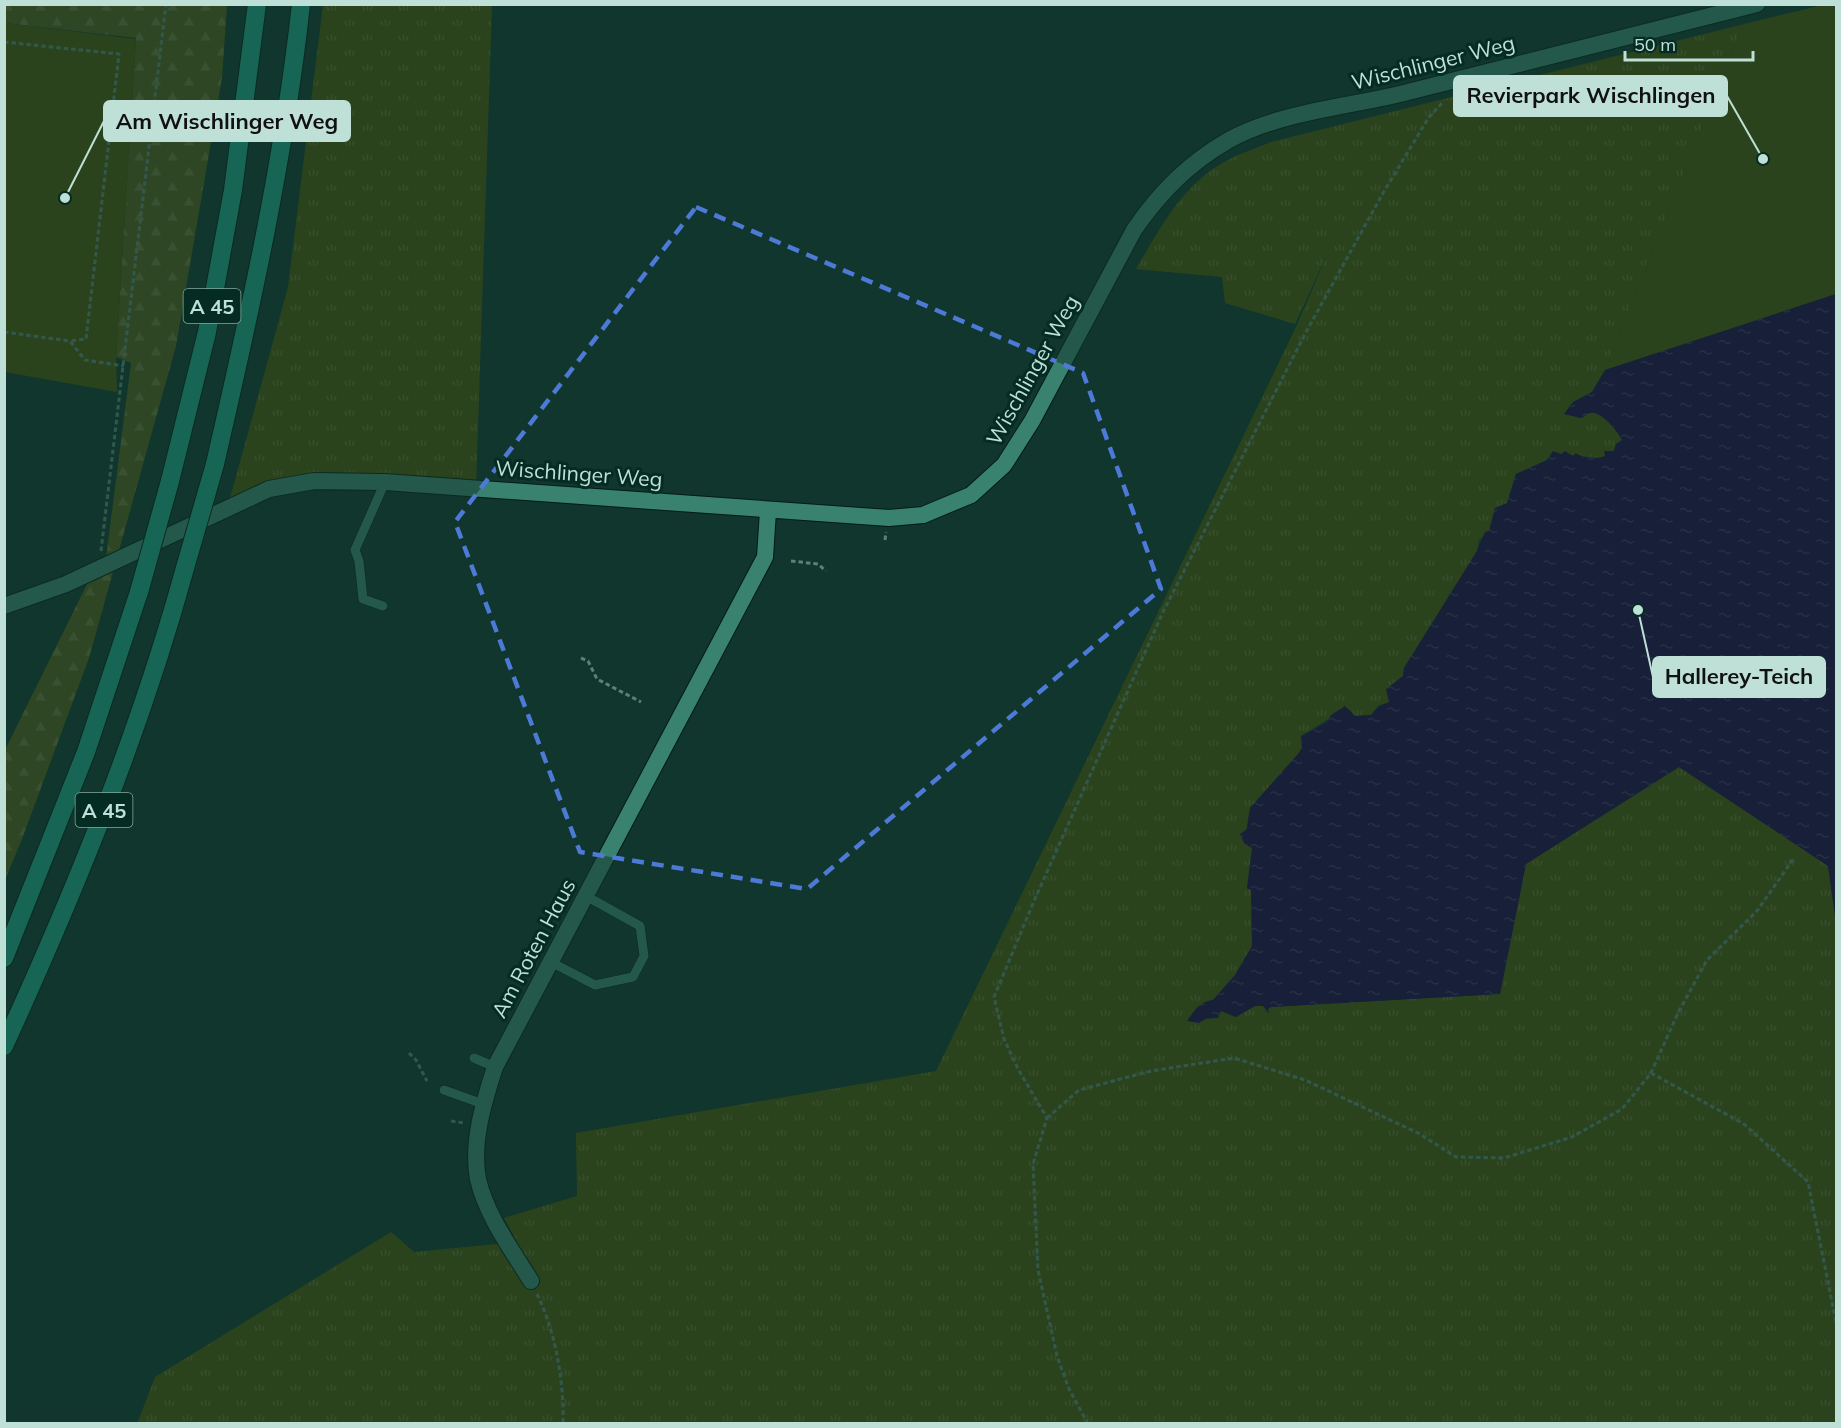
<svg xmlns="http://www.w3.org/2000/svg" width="1841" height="1428" viewBox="0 0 1841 1428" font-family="Mulish,sans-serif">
	<defs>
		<pattern id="grass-tufts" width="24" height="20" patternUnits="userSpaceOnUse" patternTransform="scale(1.5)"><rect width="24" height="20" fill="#4d530a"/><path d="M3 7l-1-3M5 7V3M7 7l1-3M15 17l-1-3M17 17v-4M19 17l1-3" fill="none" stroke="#656b2d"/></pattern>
		<pattern id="forest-firs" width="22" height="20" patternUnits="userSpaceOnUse" patternTransform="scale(1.5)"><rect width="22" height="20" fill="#535a18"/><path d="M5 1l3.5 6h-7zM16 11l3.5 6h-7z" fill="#6a7139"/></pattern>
		<pattern id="water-ripples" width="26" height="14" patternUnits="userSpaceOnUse" patternTransform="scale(1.5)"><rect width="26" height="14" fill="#210546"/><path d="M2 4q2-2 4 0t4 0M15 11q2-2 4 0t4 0" fill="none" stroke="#3f2960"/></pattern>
	</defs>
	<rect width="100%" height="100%" fill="#10362d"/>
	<path fill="url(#grass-tufts)" d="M323 5H492L476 488 359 481 229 502 288 287Z
		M1744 24 1605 370 1592 392 1573 402 1564 414 1581 418C1584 417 1586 414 1590 413 1601 410 1618 431 1622 440L1616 444 1614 451 1601 458 1561 454 1516 474 1507 503 1495 508 1489 532 1479 540 1477 551 1404 668 1403 676 1387 689 1389 702 1378 706 1371 715 1355 716 1349 709C1331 715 1319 726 1301 736L1302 748 1298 754 1250 808 1244 843 1252 848 1247 888 1251 890 1252 946 1235 975 1213 1000 1198 1007 1188 1021 1218 1018 1221 1011 1235 1017 1255 1006H1263L1268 1013V1009L1271 1007 1500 994 1526 864 1679 767 1828 866 1836 923V1423L137 1424 155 1377 391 1232 414 1252 517 1242 504 1218 577 1196 576 1133 936 1071 1297 325 1330 248 1295 324 1225 303 1222 277 1136 269C1161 227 1182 184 1228 160 1241 153 1257 148 1271 142Z"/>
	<path fill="url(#forest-firs)" d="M5 5H227L222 78 176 346 89 658 22 839 5 880V750L93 572 105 566 131 363 116 357 136 38 5 23Z"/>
	<path fill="#4d530a" d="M1823 5H1836V294L1605 370 1744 24Z
		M5 23 136 39 116 357 117 392 5 372Z"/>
	<path fill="url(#water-ripples)" d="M1836 294V923L1828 866 1679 767 1526 864 1500 994 1271 1007 1268 1009 1269 1013 1263 1006H1255L1236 1017 1221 1011 1217 1015 1219 1018H1207L1199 1023 1187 1021C1194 1011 1200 1001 1213 1000L1235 975 1252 946 1251 890 1247 888 1252 848 1244 843 1240 834 1247 829 1250 808 1298 754 1302 748 1301 736 1327 722 1331 715 1345 706 1355 716 1371 715 1379 706 1389 702 1386 689 1403 676 1404 668 1477 551 1485 532 1489 531 1495 508 1507 503 1516 474 1547 460 1553 451 1561 454 1565 451 1573 456 1576 453C1583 458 1597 460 1605 456L1604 451H1614L1616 444 1622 440C1618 432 1601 410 1590 413 1586 414 1584 417 1581 418L1564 414 1573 402 1592 392 1605 370Z"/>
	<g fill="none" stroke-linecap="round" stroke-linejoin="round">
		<defs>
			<path id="service" d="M383 606 363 599 359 561 355 550 385 482
				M551 962 595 985 633 977 644 956 640 926 586 896
				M474 1058 495 1067
				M444 1090 483 1104"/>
			<path id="minor" d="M4 606 66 584 269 489 314 481 385 482 889 518 923 515 971 495 1004 465 1032 421 1134 230C1160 192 1189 163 1229 140 1277 113 1346 107 1400 94 1519 65 1638 35 1757 4
				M531 1281C512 1250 486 1215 478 1179 471 1143 484 1101 495 1067L765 557 768 511"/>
			<path id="motorway" d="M215 464C250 312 284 160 301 4
				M170 481 207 332 233 190 257 4
				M4 958 86 752 139 592
				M4 1046C75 891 140 732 185 568"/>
		</defs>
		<use href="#service" stroke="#051b16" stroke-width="10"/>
		<use href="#minor" stroke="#051b16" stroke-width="18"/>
		<use href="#motorway" stroke="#051b16" stroke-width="20"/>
		<path stroke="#5c8177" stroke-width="3" stroke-dasharray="4.5 3" stroke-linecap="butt" d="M4 42 119 54 86 339 70 341
			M4 332 70 341 85 360 124 366
			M885 540 886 532
			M101 551 166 4
			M791 561 818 564 826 571
			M581 658 588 661 597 679 641 702
			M409 1053 416 1060 427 1081
			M1651 1073 1744 1124 1808 1182 1836 1322
			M1047 1118 1079 1090 1151 1071 1234 1058 1305 1080 1418 1133 1456 1157 1504 1158 1572 1137 1622 1109 1651 1073 1678 1013 1707 960 1757 911 1794 858
			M451 1121 464 1123
			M537 1294C556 1333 564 1381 563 1424
			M1088 1424 1069 1389 1057 1356 1038 1270 1033 1164 1047 1118 1018 1069 1004 1039 994 997 1034 901 1163 612 1305 334 1383 193 1429 117 1443 102"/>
		<use href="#service" stroke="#3a8270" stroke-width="9"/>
		<use href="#minor" stroke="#3a8270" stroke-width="16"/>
		<use href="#motorway" stroke="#219f85" stroke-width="18"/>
		<defs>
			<path id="motorway-bridge" d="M185 568 215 464
				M139 592 170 481"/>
		</defs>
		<use href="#motorway-bridge" stroke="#051b16" stroke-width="20" stroke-linecap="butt"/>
		<use href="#motorway-bridge" stroke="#219f85" stroke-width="18"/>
	</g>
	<path d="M0 0H1841V1428H0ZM696 207 1083 373 1161 589 807 889 580 852 455 522Z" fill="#10362d" fill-opacity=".55" fill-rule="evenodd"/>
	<path fill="none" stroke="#4d7ad7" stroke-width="4.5" stroke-dasharray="12 8" stroke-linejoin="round" d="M696 207 1083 373 1161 589 807 889 580 852 455 522Z"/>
	<g text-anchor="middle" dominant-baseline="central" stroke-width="6" stroke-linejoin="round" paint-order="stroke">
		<g fill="#042c23" stroke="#86aaa0" stroke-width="1.5">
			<rect x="183.5" y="289" width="57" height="34" rx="4.5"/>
			<rect x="75.5" y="793" width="57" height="34" rx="4.5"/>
		</g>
		<g font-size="20" font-weight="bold" fill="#bee0d6">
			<text x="212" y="306">A 45</text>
			<text x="104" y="810">A 45</text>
		</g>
		<g font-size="21" fill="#bee0d6" stroke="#042c23">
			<text transform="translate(1433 62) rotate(-14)">Wischlinger Weg</text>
			<text transform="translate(1032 370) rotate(-61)">Wischlinger Weg</text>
			<text transform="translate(579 473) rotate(4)">Wischlinger Weg</text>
			<text transform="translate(533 948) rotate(-62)">Am Roten Haus</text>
		</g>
	</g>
	<path fill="none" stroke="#bee0d6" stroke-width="2" d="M1763 159L1727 96M65 198L104 121M1638 610L1653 677"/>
	<g fill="#bee0d6" stroke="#042c23" stroke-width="2">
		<circle cx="1763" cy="159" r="6"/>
		<circle cx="65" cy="198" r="6"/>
		<circle cx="1638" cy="610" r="6"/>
	</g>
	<g fill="#bee0d6" stroke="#bee0d6" stroke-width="2">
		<rect x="1454" y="76" width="273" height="40" rx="6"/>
		<rect x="104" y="101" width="246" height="40" rx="6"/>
		<rect x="1653" y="657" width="172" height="40" rx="6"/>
	</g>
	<g font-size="22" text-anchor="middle" font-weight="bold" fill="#111">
		<text x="1591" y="103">Revierpark Wischlingen</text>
		<text x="227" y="129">Am Wischlinger Weg</text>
		<text x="1739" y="684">Hallerey-Teich</text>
	</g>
	<rect width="1841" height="1428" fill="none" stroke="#bee0d6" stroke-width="12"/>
	<path d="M1625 51v9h128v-9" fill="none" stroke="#bee0d6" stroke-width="3"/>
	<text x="1634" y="51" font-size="18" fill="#bee0d6" stroke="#042c23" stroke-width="4.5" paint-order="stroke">50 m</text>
</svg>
